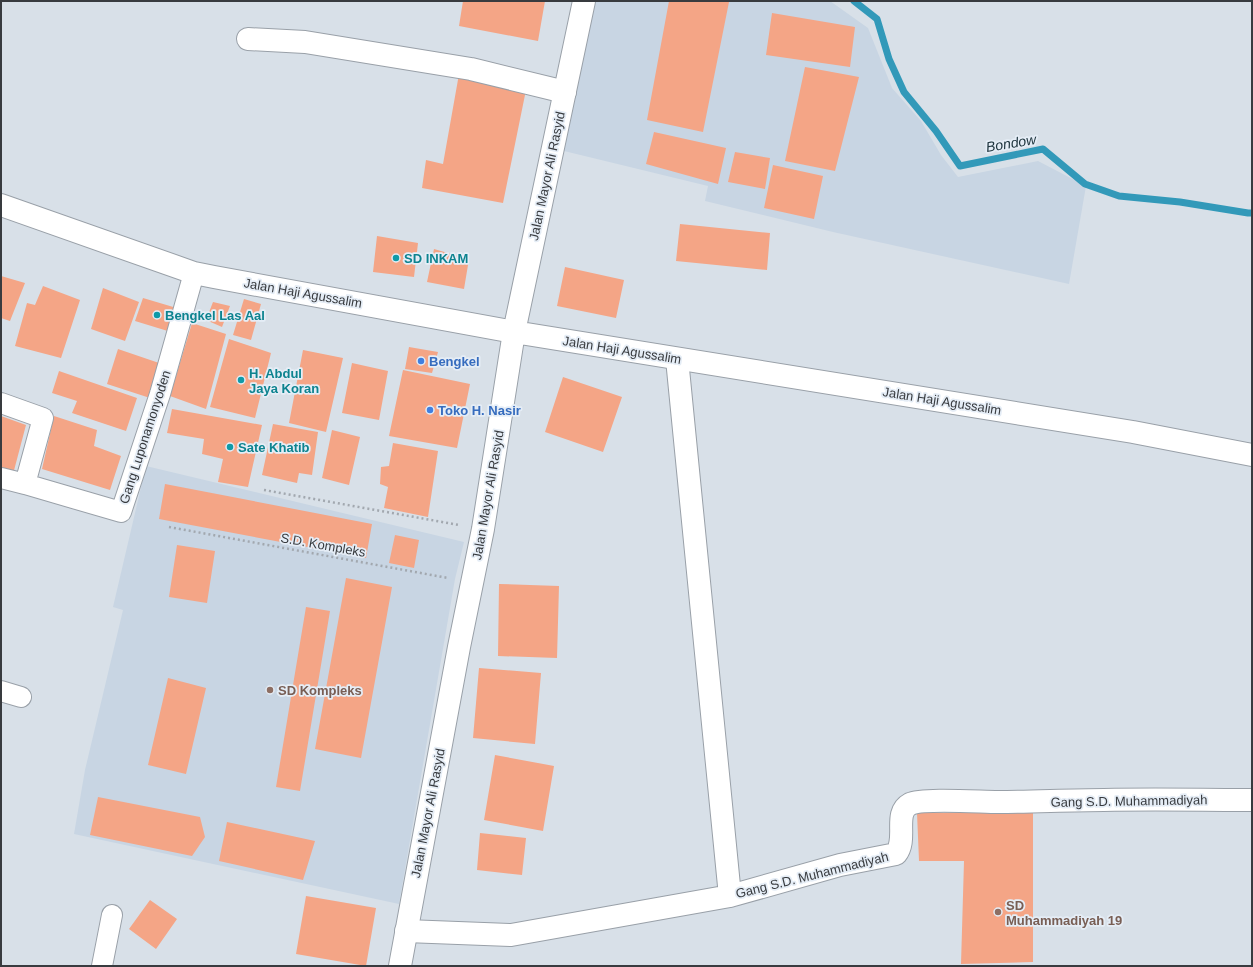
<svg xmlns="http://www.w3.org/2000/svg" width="1253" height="967" viewBox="0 0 1253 967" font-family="Helvetica,sans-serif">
	<rect width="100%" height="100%" fill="#d8e0e8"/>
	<path fill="#c8d5e3" d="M594 1H830L868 28 892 88 921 121 941 155 958 177 1038 161 1086 186 1069 284 833 232 705 201 708 186 564 151Z
		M146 466 464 542 455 579 399 904 74 834 85 770 123 610 113 607Z"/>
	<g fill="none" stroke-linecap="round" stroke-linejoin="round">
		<path stroke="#3299b9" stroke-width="7" d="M854 1 877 19 889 59 904 92 936 131 960 166 1043 149 1085 184 1119 196 1180 202 1248 213H1252"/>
	</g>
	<path fill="#f4a586" d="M463 1H545L538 41 459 26Z
		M669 1H722L729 2 703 132 647 120Z
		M772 13 855 27 850 67 766 55Z
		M805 67 859 77 835 171 785 161Z
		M459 74 526 90 503 203 422 188 426 160 443 164Z
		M654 132 726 148 718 184 646 164Z
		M735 152 770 158 765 189 728 182Z
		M773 165 823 176 814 219 764 208Z
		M680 224 770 233 767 270 676 261Z
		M377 236 418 243 414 277 373 272Z
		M434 249 469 259 464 289 427 282Z
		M565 267 624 280 616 318 557 306Z
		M1 276 25 283 10 321 1 318Z
		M43 286 80 300 61 358 15 346 27 303 35 305Z
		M103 288 139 302 125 341 91 329Z
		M143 298 180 309 171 332 135 321Z
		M244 299 261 304 251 340 233 335Z
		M213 302 230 306 222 327 206 320Z
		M192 323 226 334 206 409 170 396Z
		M229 339 271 353 255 418 210 407Z
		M409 347 438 352 432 373 405 369Z
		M118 349 162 364 150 398 107 384Z
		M303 350 343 358 326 432 289 423Z
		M352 363 388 371 379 420 342 413Z
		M403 370 470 384 457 448 389 436Z
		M59 371 137 398 126 431 72 413 77 401 52 393Z
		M563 377 622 397 603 452 545 432Z
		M172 409 262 425 248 487 218 482 223 459 202 454 204 439 167 433Z
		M1 416 26 425 12 478 1 474Z
		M54 416 97 430 94 446 121 456 110 490 42 469Z
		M273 424 318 432 312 475 299 473 297 483 262 475Z
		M332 430 360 437 349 485 322 478Z
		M393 443 438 451 428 517 384 508 388 487 380 484 381 467 389 466Z
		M165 484 372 524 366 558 159 519Z
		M395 535 419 540 414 568 389 563Z
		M177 545 215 551 207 603 169 597Z
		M346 578 392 587 361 758 315 749Z
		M499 584 559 586 557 658 498 656Z
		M306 607 330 611 300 791 276 787Z
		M479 668 541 673 535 744 473 738Z
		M168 678 206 688 186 774 148 765Z
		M495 755 554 766 543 831 484 820Z
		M98 797 200 817 205 837 192 856 90 835Z
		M1033 812V962L961 964 964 861H919L917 813Z
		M227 822 315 841 303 880 219 861Z
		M480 833 526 838 522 875 477 870Z
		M306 896 376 908 366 966 296 954Z
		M150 900 177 919 156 949 129 929Z"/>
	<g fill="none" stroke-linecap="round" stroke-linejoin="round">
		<defs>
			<path id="pedestrian" d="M1 403 43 418 25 484 121 512 160 394 194 273
				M1 478 25 484
				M1 691 21 697
				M102 966 112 915"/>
			<path id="minor" d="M248 39 305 42 471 69 565 92
				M677 359 730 896
				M406 931 511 935 730 896 840 865 896 854C908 839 893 813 910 804 923 798 980 802 998 802 1033 802 1068 800 1104 800 1153 799 1203 800 1252 800"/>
			<path id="tertiary" d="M1 205 194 273 214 277 514 332 1133 432 1252 455
				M400 966 459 647 483 529 514 332 584 1"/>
		</defs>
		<use href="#pedestrian" stroke="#99a0a8" stroke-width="22"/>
		<use href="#minor" stroke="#99a0a8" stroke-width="24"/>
		<use href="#tertiary" stroke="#99a0a8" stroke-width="24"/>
		<path stroke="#a2a8af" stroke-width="2.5" stroke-dasharray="2 3" stroke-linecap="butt" d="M264 490 459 525
			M169 527 448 578"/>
		<use href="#pedestrian" stroke="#fff" stroke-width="20"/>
		<use href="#minor" stroke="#fff" stroke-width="22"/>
		<use href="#tertiary" stroke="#fff" stroke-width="22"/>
	</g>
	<g fill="#0f9aa8" stroke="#e5edf6" stroke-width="1.5">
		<circle cx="396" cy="258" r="4"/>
		<circle cx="157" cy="315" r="4"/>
		<circle cx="241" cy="380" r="4"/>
		<circle cx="230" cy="447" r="4"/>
	</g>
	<g fill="#3f7fe0" stroke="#e5edf6" stroke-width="1.5">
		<circle cx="421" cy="361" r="4"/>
		<circle cx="430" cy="410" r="4"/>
	</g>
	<g fill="#8d6e63" stroke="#e5edf6" stroke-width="1.5">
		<circle cx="270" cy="690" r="4"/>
		<circle cx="998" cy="912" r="4"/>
	</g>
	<g text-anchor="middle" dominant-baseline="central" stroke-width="3.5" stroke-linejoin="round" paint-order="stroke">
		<g font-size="13" fill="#383b3f" stroke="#e5edf6">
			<text transform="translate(547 176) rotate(-78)">Jalan Mayor Ali Rasyid</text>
			<text transform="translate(303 293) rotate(10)">Jalan Haji Agussalim</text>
			<text transform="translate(622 350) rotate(9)">Jalan Haji Agussalim</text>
			<text transform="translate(942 401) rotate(9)">Jalan Haji Agussalim</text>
			<text transform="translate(145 437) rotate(-72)">Gang Luponamonyoden</text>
			<text transform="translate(488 495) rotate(-80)">Jalan Mayor Ali Rasyid</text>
			<text transform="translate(323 545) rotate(10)">S.D. Kompleks</text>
			<text transform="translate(1129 801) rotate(-1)">Gang S.D. Muhammadiyah</text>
			<text transform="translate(428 813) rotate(-79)">Jalan Mayor Ali Rasyid</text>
			<text transform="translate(812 875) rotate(-14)">Gang S.D. Muhammadiyah</text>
		</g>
		<g font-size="13" font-weight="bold" fill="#0d838f" stroke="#e5edf6" text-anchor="start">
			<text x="404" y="258">SD INKAM</text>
			<text x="165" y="315">Bengkel Las Aal</text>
			<text x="249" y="373">H. Abdul<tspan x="249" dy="15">Jaya Koran</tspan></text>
			<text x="238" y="447">Sate Khatib</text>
		</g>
		<g font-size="13" font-weight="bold" fill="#366cbe" stroke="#e5edf6" text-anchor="start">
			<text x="429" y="361">Bengkel</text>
			<text x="438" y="410">Toko H. Nasir</text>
		</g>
		<g font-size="13" font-weight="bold" fill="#785e54" stroke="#e5edf6" text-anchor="start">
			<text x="278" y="690">SD Kompleks</text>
			<text x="1006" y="905">SD<tspan x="1006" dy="15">Muhammadiyah 19</tspan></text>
		</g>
		<g font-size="14" font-style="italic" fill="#20363f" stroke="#e5edf6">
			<text transform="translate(1011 143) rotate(-9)">Bondow</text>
		</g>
	</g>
	<rect width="1253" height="967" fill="none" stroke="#383b3f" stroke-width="4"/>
</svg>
